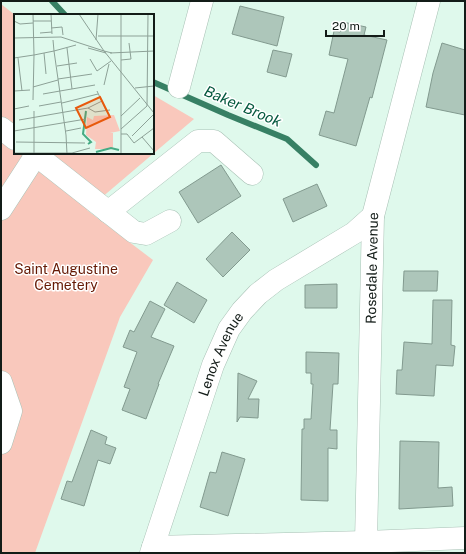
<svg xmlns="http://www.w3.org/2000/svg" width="466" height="554" viewBox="0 0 466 554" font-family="'Public Sans',sans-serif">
	<rect width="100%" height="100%" fill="#dff9ec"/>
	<path fill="#f9c8bc" d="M1 4 15 15V153H153V95L194 119 87 210 153 260 120 317 35 553H1Z"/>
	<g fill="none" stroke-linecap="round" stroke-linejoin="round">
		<path stroke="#378064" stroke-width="6" d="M52 1 65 15
			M153 82 228 115 287 139 316 165"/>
	</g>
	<path fill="#adc6ba" stroke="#829a8f" d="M240 6 284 17 277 46 232 34Z
		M343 22 366 27 364 35 387 40 372 98 370 97 356 146 319 135 326 111 334 113 348 59 329 55 334 31 340 32Z
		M442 43 465 50V115L426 107 433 73Z
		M273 50 292 54 286 77 267 72Z
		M221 165 241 196 198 223 179 192Z
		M317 184 327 206 293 222 283 199Z
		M232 232 250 250 223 277 206 259Z
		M404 271H438L437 291H403Z
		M177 282 207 300 194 323 164 305Z
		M337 284V308H305V285Z
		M433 300H452L451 345 455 346 453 366 436 365 434 396 396 394 397 370H402L404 342 432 344Z
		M150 301 165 309 151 337 174 346 158 384H159L146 419 122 410 130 389 124 387 137 352 123 347 130 330 134 332Z
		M306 352 339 353 338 384H333L330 430H337V449L328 448V501L301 500 302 429H304V419H311L313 384H311V373H306Z
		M238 373 257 381 248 399H259L258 418 240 417 237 422Z
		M91 430 107 437 105 444 116 448 110 464 98 460 84 506 61 499 67 481 72 482Z
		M400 441 439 442 438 488 452 487 453 506 399 509Z
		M222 452 245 459 228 516 200 507 210 472 216 473Z"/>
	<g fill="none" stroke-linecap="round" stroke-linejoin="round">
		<defs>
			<g id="minor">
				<path d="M179 87 202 1"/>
				<path d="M1 128 15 139"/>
				<path d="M36 155 134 232 146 234 170 221"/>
				<path d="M1 209 36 155 33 153"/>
				<path d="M108 212 198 141H214L252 174"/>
				<path d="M1 382 11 411 1 443"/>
				<path id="s1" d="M366 542 373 216 429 1"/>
				<path d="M153 547 366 542 465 538"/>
				<path id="s2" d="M151 553 213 365 229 329 242 311 258 294 276 280 354 233 373 216"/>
			</g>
		</defs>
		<use href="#minor" stroke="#a8c1b5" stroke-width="23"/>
		<use href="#minor" stroke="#fff" stroke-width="22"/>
	</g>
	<g text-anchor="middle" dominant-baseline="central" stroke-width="3" stroke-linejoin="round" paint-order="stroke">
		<g font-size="14" fill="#131c18" stroke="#fff">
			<text stroke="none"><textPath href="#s1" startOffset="274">Rosedale Avenue</textPath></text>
			<text stroke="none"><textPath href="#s2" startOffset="211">Lenox Avenue</textPath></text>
		</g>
		<g font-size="14" fill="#651904" stroke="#fff">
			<text x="66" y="269">Saint Augustine<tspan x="66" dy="16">Cemetery</tspan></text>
		</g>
		<g font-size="15" font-style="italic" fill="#04583e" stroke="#fff">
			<text transform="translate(243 106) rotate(23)">Baker Brook</text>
		</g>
	</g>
	<g transform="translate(14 14)">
		<rect width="140" height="140" fill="#dff9ec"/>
		<path d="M100 101 106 117 96 119H99V135H81L82 128 72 121 73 103 79 106 80 102Z" fill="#f9c8bc"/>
		<path fill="none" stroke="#46ab84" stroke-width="2" d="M72 97 69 120 77 128 74 130M82 138 97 134 105 136"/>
		<path fill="none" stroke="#8da197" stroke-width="1" d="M19 0 20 41 40 37 52 121 53 140M37 0 38 20M65 0 90 37 98 39M0 7 6 10 19 9M19 7H37M37 14 48 13 49 21M26 19 38 18M84 22H140M0 24 47 23 90 37 140 99M39 26 40 37 62 31M82 26 84 0M53 34 58 75M74 34 92 39M30 39 32 60M96 39 140 37M0 44 20 41 19 86M4 44 8 77M76 45 83 57 97 47M107 46 117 45 115 29M43 52 63 49M107 59V140M107 59V0M44 65 78 60M90 71 95 50M19 73 44 66M121 74 140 72M0 77 16 76M46 77 81 71M83 77 92 96M29 80 46 77M48 89 84 80M25 92 47 88M133 92 134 0M74 94 81 98 96 96M0 95 15 92M20 97V140M107 102 126 84M5 106 74 94 88 87M107 115 133 92M0 117 72 105M52 117 67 114M107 120H113L120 129 140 114M118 122 140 100M128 123 140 137M2 128 71 129M0 139H58L76 134"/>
		<path fill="#e8590c" fill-opacity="0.15" stroke="#e8590c" stroke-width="2" d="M86 83 96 103 72 114 62 94Z"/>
		<rect width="140" height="140" fill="none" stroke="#131c18" stroke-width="2"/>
	</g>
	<rect width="466" height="554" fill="none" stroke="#131c18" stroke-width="4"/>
	<path d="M326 30v6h58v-6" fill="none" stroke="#131c18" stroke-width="2"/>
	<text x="332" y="30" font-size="12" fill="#131c18" stroke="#ffffff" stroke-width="3" paint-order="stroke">20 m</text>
</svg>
